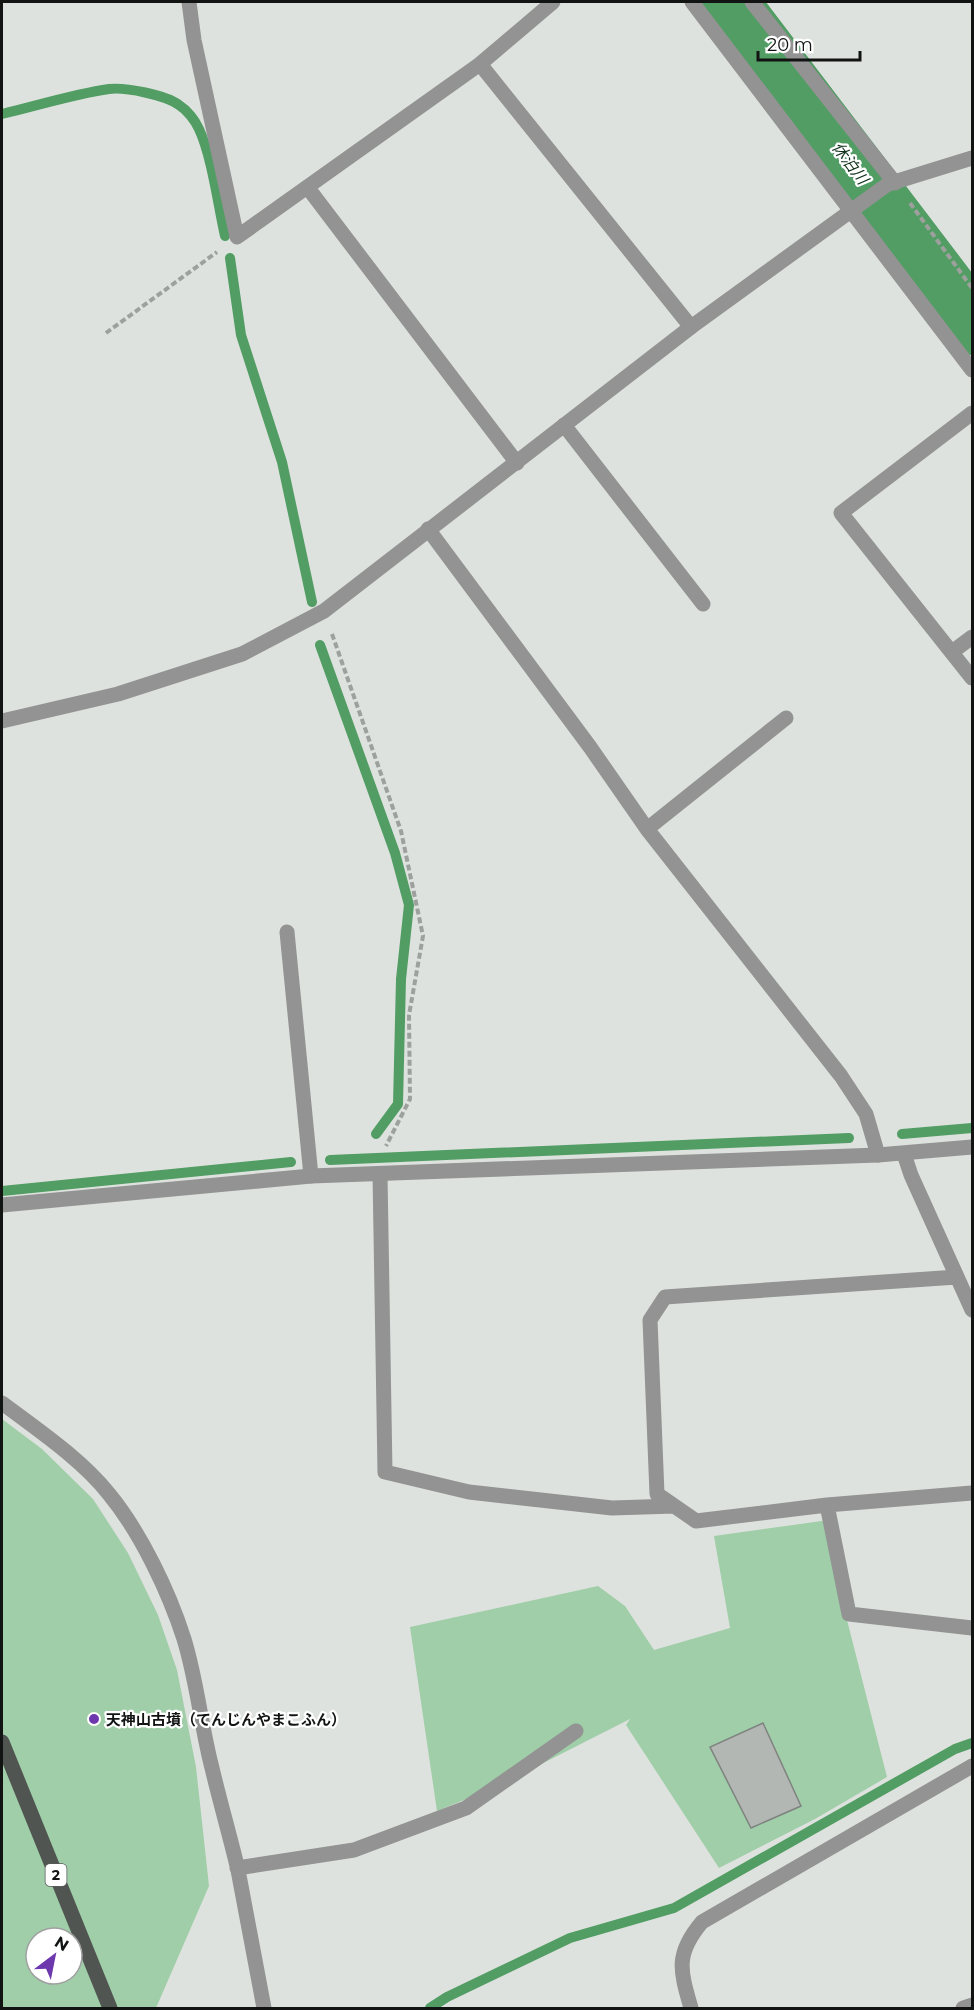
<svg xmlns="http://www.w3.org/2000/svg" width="974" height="2010" viewBox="0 0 974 2010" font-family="Montserrat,'Noto Sans JP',sans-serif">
	<rect width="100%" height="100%" fill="#dee2de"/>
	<path fill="#a0cea8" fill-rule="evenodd" d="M2 1419 42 1449 93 1499 128 1553 158 1615 177 1670 196 1767 209 1886 156 2008H2ZM36 1938H72V1974H36Z
		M836 1519 847 1620 887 1777 815 1819 719 1868 626 1725 630 1719 498 1786 437 1811 410 1627 598 1586 625 1606 654 1650 730 1628 714 1536Z"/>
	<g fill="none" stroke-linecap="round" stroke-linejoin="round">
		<path stroke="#529d64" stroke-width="10" d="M2 114C36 106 74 94 109 89 125 87 166 95 179 105 187 110 195 120 199 129 212 157 218 205 225 236
			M230 258 241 335 282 462 312 602
			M320 645 395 853 409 905 401 979 398 1104 376 1134
			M902 1134 972 1128
			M330 1160 849 1138
			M2 1191 291 1162
			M430 2008 447 1997 570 1938 674 1908 955 1749 972 1743"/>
		<path stroke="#529d64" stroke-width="62" d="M727 2 972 324"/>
	</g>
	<path fill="#b2b7b3" stroke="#7f8380" stroke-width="1.5" d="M763 1723 801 1806 751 1828 710 1747Z"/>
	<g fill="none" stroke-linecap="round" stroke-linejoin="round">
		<path stroke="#9da09d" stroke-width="4" stroke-dasharray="6 3" stroke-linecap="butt" d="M910 203 972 288
			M106 333 217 252
			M332 634 401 831 423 936 409 1015 410 1099 386 1146"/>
		<path stroke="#929392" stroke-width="15" d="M189 2 194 40 237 237 480 64 553 2
			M752 2 895 183
			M480 64 691 327
			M308 188 517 463
			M972 413 841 513 972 678
			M564 425 703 604
			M428 529 590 747 647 829 841 1076 866 1114 878 1155
			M647 829 786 718
			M287 932 311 1176
			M904 1154 911 1175 972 1310
			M380 1174 385 1472 469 1492 612 1508 674 1506
			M957 1277 665 1297 650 1320 657 1494 696 1521 827 1505 972 1493
			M2 1403C38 1430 81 1459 109 1494 141 1533 169 1592 184 1639 197 1681 201 1726 212 1768 220 1802 230 1836 238 1870 247 1916 255 1962 264 2008
			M827 1505 849 1614 972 1628
			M237 1868 354 1850 466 1808 576 1731"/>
		<path stroke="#929392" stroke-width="15" d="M692 2 972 370
			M952 652 972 637
			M2 721 118 694 242 654 324 611 691 327 888 184 972 158
			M2 1205 311 1176 878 1155 972 1147
			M691 2008C680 1970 675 1954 702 1922L972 1766
			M963 2008 972 2005"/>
		<path stroke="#515552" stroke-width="15" d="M2 1742 110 2008"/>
	</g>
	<circle fill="#6d38ae" stroke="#fff" stroke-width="2" cx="94" cy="1719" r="6"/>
	<g text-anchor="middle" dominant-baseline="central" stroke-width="4.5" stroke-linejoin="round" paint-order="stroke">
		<rect fill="#fff" stroke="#595a5a" stroke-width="1.5" x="45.5" y="1864" width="21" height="22" rx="4.5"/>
		<g font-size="14" font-weight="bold" fill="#121413">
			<text x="56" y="1875">2</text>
		</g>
		<g font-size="15" font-weight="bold" fill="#121413" stroke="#fff" text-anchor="start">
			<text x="106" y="1719">天神山古墳（てんじんやまこふん）</text>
		</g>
		<g font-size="16" font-style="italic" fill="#11311a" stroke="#fff">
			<text transform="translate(850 163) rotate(53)">休泊川</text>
		</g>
	</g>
	<rect width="974" height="2010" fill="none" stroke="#121413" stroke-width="6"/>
	<g transform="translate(54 1956) rotate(32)"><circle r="28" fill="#ffffff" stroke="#a0a1a1" stroke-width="1.5"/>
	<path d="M0-4.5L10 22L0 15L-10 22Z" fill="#6d38ae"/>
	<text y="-9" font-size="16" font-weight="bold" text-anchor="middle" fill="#121413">N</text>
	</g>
	<path d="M758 51v9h102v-9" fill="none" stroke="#121413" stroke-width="3"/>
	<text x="767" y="51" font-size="18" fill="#121413" stroke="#ffffff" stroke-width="4.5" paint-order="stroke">20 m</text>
</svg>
